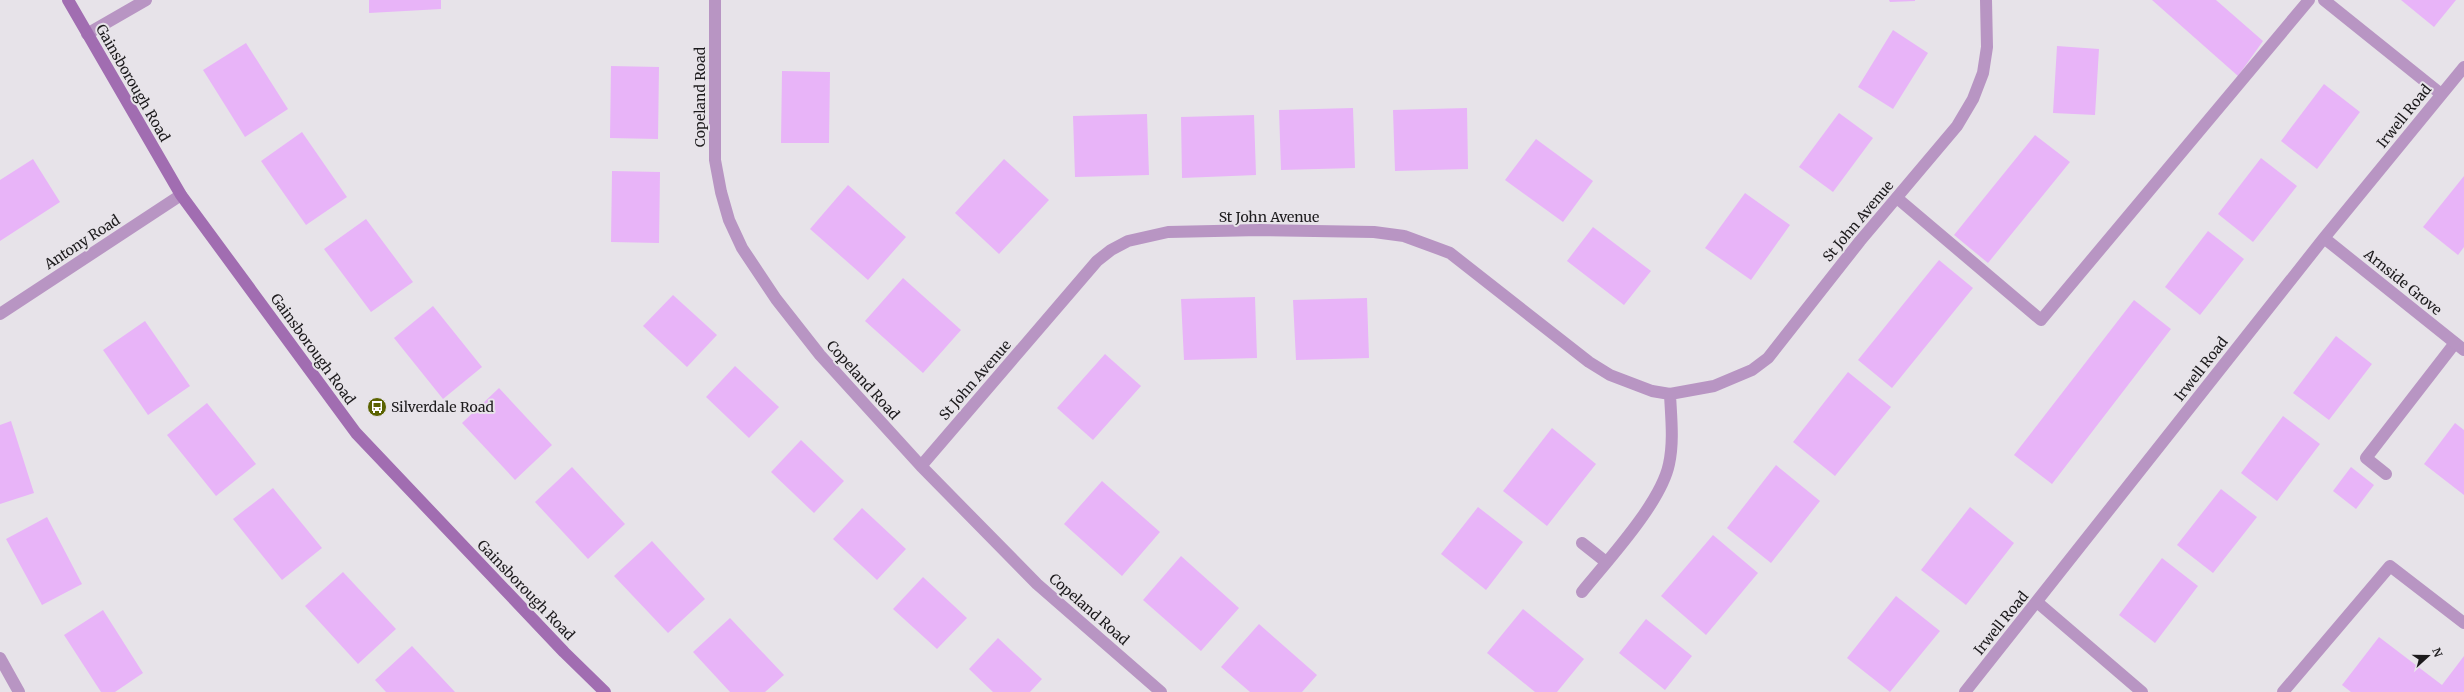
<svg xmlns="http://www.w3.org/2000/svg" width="2464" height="692" viewBox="0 0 2464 692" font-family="Merriweather,serif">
	<rect width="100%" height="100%" fill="#e7e3e9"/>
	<path fill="#e8b4f8" d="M369 0H441V9L369 13Z
		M1889 0H1915V1L1890 2Z
		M2152 0H2216L2263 41 2238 76Z
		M2401 0H2456L2434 27Z
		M1893 30 1928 53 1893 109 1858 87Z
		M246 43 288 109 245 137 203 70Z
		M2057 46 2099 49 2095 115 2053 113Z
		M611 66 659 67 658 139 610 138Z
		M782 71 830 72 829 143H781Z
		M2324 84 2360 112 2317 169 2281 141Z
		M1353 108 1355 168 1281 170 1279 110Z
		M1467 108 1468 169 1395 171 1393 110Z
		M1839 113 1873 138 1833 192 1799 167Z
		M1147 114 1149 175 1075 177 1073 116Z
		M1254 115 1256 175 1182 178 1181 117Z
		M302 132 347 197 306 225 261 161Z
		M2035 135 2070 162 1988 263 1954 235Z
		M1536 139 1593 181 1563 222 1505 180Z
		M2261 158 2297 186 2253 242 2218 214Z
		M33 159 60 202 0 241V180Z
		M1004 159 1049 200 999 254 955 213Z
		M612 171 660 172 659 243 611 242Z
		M2464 176V247L2458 255 2423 227Z
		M848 185 906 237 868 280 810 229Z
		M1745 193 1790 225 1751 280 1705 248Z
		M366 219 413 282 371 312 324 249Z
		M1593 227 1651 271 1624 305 1567 261Z
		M2208 231 2244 259 2200 315 2165 287Z
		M1939 260 1973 288 1892 388 1858 360Z
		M903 278 961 330 923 373 865 321Z
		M673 295 717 335 687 367 643 326Z
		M1255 297 1257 358 1184 360 1181 299Z
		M1367 298 1369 358 1296 360 1293 300Z
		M2134 300 2171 329 2052 484 2014 455Z
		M433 306 482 367 443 399 394 338Z
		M145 321 190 386 148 415 103 350Z
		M2336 336 2372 364 2329 420 2293 393Z
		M1105 354 1141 386 1093 440 1057 408Z
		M735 366 779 407 749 438 706 397Z
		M1848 372 1891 407 1835 476 1793 442Z
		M499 388 552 445 515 480 462 423Z
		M207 403 256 464 216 496 167 435Z
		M2283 416 2320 444 2277 501 2241 473Z
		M11 421 34 493 0 504V425Z
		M2455 423 2464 430V495L2424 464Z
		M1552 428 1596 464 1547 526 1503 491Z
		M801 440 844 481 814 513 771 472Z
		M1776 465 1820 501 1771 563 1727 528Z
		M572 467 625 524 588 559 535 502Z
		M2351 467 2374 485 2356 509 2333 491Z
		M1102 481 1160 532 1122 576 1064 524Z
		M273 488 322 548 282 580 233 519Z
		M2221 489 2257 517 2213 573 2177 545Z
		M1478 507 1523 542 1486 590 1441 554Z
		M1970 507 2014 543 1966 605 1921 570Z
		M862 508 906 549 877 580 833 539Z
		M47 517 82 584 42 605 6 539Z
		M1713 535 1758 573 1706 635 1661 596Z
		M652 541 705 599 668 633 614 576Z
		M1181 556 1239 608 1201 651 1143 600Z
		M2162 558 2198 586 2155 643 2119 615Z
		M343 572 396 629 358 664 305 606Z
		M923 577 967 618 937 649 893 609Z
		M1896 596 1940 631 1890 692 1847 658Z
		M1523 609 1584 659 1557 692H1535L1487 653Z
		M103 610 143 673 115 692H101L64 635Z
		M730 618 784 675 765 692H730L693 652Z
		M1646 619 1692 656 1665 690 1619 653Z
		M1259 624 1317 675 1302 692H1250L1221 667Z
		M2379 637 2442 685 2464 656V692H2351L2342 685Z
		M998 638 1042 679 1030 692H993L969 669Z
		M412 646 455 692H386L375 680Z"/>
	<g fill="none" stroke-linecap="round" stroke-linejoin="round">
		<path stroke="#b895c3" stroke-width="12" d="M1897 198 2041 320 2309 0
			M2386 474 2366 458 2455 343
			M2037 602 2142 692
			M2283 692 2390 566 2464 623"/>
		<path stroke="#b895c3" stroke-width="12" d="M715 0V160L721 192 729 220 742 248 776 299 820 355 921 466 1037 584 1161 692
			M2324 0 2441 94
			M87 34 146 0
			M2324 238 2464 350
			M0 314 181 195
			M921 466 1097 261 1111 250 1128 241 1168 232 1260 230 1374 232 1404 236 1450 253 1589 362 1610 375 1652 391 1670 394 1714 386 1752 370 1768 358 1860 241 1957 126 1973 99 1983 73 1987 47 1986 0
			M1582 543 1606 562
			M1582 592C1608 560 1661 503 1669 464 1674 441 1671 417 1670 394
			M0 658 19 692
			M1965 692 2324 238 2464 67"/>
		<path stroke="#a16db1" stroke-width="12" d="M68 0 181 195 356 433 564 652 605 692"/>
	</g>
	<defs>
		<symbol id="bus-disc" viewBox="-11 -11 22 22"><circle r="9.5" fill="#5b6300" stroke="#e7e3e9"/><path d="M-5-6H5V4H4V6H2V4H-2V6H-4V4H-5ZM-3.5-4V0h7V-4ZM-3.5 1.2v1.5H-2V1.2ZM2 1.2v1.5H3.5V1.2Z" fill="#fff"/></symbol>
	</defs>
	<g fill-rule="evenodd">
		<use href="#bus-disc" x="366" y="396" width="22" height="22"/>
	</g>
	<g text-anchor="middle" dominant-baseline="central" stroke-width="4" stroke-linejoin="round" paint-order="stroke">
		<g font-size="14" fill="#1c1a1c" stroke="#e7e3e9">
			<text transform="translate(133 83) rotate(60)">Gainsborough Road</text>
			<text transform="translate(700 97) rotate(-90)">Copeland Road</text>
			<text transform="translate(2404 116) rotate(-51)">Irwell Road</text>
			<text x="1269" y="217">St John Avenue</text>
			<text transform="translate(1858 221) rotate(-50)">St John Avenue</text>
			<text transform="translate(82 242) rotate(-33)">Antony Road</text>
			<text transform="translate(2403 282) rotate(39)">Arnside Grove</text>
			<text transform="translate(313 349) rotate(54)">Gainsborough Road</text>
			<text transform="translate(2201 369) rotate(-52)">Irwell Road</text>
			<text transform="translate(863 380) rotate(48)">Copeland Road</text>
			<text transform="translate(975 380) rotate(-49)">St John Avenue</text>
			<text transform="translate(526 590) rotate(46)">Gainsborough Road</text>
			<text transform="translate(1089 609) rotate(41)">Copeland Road</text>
			<text transform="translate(2001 623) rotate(-51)">Irwell Road</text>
		</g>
		<g font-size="14" fill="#1c1a1c" stroke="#e7e3e9" text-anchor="start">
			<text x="391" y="407">Silverdale Road</text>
		</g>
	</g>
	<g transform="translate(2428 656) rotate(69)" stroke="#e7e3e9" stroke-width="3" paint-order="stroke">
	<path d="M0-3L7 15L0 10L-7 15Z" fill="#1c1a1c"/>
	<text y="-6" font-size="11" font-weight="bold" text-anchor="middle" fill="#1c1a1c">N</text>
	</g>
</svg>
